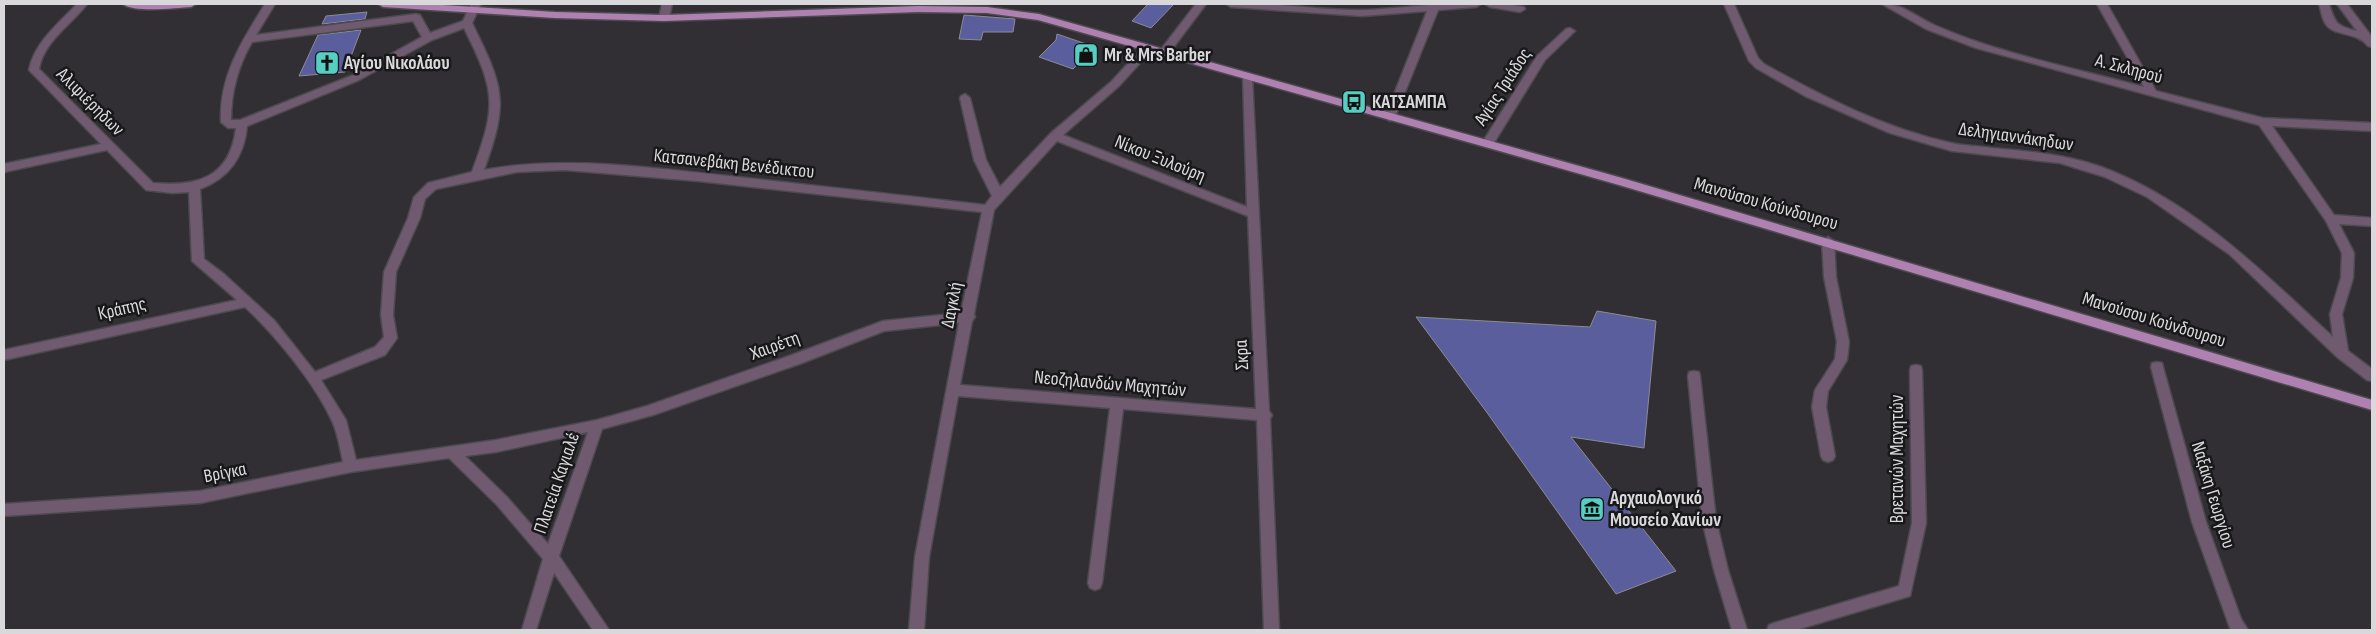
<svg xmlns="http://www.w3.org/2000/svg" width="2376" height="634" viewBox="0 0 2376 634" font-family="'Sofia Sans Condensed',sans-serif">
	<rect width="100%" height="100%" fill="#312f34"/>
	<path fill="#5a5e9d" stroke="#8b8c92" d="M1148 4H1174L1151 28 1132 21Z
		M367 12 365 19 322 24 326 16Z
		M964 15 1015 19 1013 32H983L981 40 959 39Z
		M361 30 345 72 299 76 318 35Z
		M1057 34 1095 47 1073 69 1039 57 1056 40Z
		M1597 311 1656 321 1644 448 1571 437 1676 571 1616 594 1488 414 1416 317 1590 327Z"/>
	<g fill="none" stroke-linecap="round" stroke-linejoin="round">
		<defs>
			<path id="minor" d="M77 4H87C71 25 44 41 39 69L153 183C197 187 230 178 236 128H228L221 122C219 76 242 41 265 4H275L256 35 416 14 420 15 430 33 463 21 471 4H481L472 23C504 88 509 101 484 170 565 155 649 168 729 176 815 186 900 195 985 205L992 196 974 160 960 98 961 96 965 94 970 98 986 160 1000 187 1051 133 1111 82 1143 47H1151V51L1119 86 1063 135 1247 207 1243 78 1244 76H1252L1269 411 1272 415 1270 419 1279 630H1264L1257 420 1123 409 1102 583 1100 588 1095 590 1090 588 1088 583 1110 408 958 396 929 557 924 630H909L915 557 959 323 884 331 802 363 653 415 602 429 559 556 609 630H593L554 573 536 630H522L543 559 497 505 449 458 351 472 200 503 4 516V504L200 491 343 462C340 449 338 433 332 421 315 383 275 335 245 307L4 360V350L237 300 192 261 189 192 172 193 146 190 107 150 4 172V164L101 144 29 70C34 43 59 23 77 4ZM413 21 422 37 351 76 240 120H231C231 92 238 66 252 42ZM464 28C496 92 497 105 472 172L428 183 414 197 408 218 384 272 381 315 384 337 375 347 315 372 274 320 224 274 204 259 200 189C229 178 244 157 247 126L359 80 432 40ZM1057 141 1248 216 1256 409 960 385 972 321 975 317 974 314 994 210ZM565 170 698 181 982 212 961 313 883 321 792 355 647 406 597 420 496 440 356 460 346 420 321 380 385 355 395 341 397 338 393 315 396 272 420 218 425 199 436 189 517 172ZM588 432 548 544 507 497 465 456 496 452Z
				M662 4H672L669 18 664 21 659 18Z
				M1196 4H1206L1167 56H1159V52Z
				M1226 4C1272 1 1317 11 1363 10 1403 9 1442 1 1481 4L1476 7 1438 10 1395 117 1390 121 1385 117 1427 11 1362 16 1231 7Z
				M1485 4H1507L1524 7 1525 9 1520 12 1490 7Z
				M1724 4H1734L1758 58 1764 64C1823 97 1884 128 1951 143 1964 146 1979 146 1992 148 2034 152 2075 155 2114 172 2200 208 2266 275 2333 337L2330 314 2341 278 2342 253 2326 221 2259 125 1976 48 1926 29 1882 4C1901 3 1917 17 1934 25 2000 54 2074 68 2144 87L2097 4H2107L2156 91 2263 118 2372 123V131L2272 126 2334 215 2372 218V226L2339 224 2354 253 2353 278 2342 314 2348 351 2372 369V381L2367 380 2337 357 2229 254 2147 197 2105 177 2060 163 1952 151 1890 133 1805 96 1756 68 1749 61Z
				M2319 4H2329C2335 23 2336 26 2357 31L2337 4H2347L2372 37V47L2368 46C2357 31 2333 37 2325 23 2322 18 2321 10 2319 4Z
				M1570 28 1575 31 1545 60 1492 146H1484L1482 143 1537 56 1566 29Z
				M1828 237 1834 241 1836 277 1849 342 1847 360 1828 391 1826 407 1835 456 1833 460 1828 462 1823 460 1821 456 1812 407 1815 390 1835 359 1837 342 1824 277 1822 241Z
				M2157 362 2162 363 2163 367 2206 522 2241 619 2248 630H2232L2230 628 2192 522 2151 367 2152 363Z
				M1916 365 1921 366 1922 370 1926 523 1910 596 1796 630H1767L1769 625 1774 623 1899 586 1912 523 1910 370 1911 366Z
				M1694 371 1699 372 1700 376 1716 520 1728 570 1747 630H1732L1714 570 1702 520 1688 376 1689 372Z"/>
			<path id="major" d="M123 4H196L191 7C176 8 134 13 123 4Z
				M378 4H427L555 12 664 15 918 6 987 7 1039 14 1622 178 2372 400V410L1619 185 1038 20 987 13 918 12 664 21 555 18 383 7Z"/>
		</defs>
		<use href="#minor" stroke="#4c4a4f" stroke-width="3"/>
		<use href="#major" stroke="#4c4a4f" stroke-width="3"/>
		<use href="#minor" fill="#705a70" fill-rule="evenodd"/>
		<use href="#major" fill="#ae81b0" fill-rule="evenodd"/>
	</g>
	<defs>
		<symbol id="shop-square" viewBox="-11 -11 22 22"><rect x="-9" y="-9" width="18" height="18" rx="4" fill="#57cec2" stroke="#18181a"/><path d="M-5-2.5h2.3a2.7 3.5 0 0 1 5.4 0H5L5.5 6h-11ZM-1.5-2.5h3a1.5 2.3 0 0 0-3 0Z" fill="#111"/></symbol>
		<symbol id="church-square" viewBox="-11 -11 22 22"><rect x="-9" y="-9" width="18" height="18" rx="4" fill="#57cec2" stroke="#18181a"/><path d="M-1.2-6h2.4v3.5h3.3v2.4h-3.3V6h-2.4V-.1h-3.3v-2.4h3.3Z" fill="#111"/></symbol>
		<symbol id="bus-square" viewBox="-11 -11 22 22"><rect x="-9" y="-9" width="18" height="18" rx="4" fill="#57cec2" stroke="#18181a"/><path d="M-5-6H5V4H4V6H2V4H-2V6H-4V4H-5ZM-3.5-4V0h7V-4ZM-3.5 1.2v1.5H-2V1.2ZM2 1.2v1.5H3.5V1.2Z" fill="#111"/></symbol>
		<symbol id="museum-square" viewBox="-11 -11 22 22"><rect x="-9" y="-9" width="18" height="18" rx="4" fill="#57cec2" stroke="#18181a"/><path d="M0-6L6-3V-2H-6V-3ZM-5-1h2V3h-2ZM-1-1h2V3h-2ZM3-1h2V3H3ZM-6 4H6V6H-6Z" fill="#111"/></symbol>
	</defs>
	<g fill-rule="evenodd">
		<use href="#shop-square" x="1072" y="41" width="28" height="28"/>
		<use href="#church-square" x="313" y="49" width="28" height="28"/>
		<use href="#bus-square" x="1340" y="88" width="28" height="28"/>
		<use href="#museum-square" x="1578" y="495" width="28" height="28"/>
	</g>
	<g text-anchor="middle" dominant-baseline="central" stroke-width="5" stroke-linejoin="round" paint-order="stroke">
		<g font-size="19" font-weight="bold" fill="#d9d8db" stroke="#18181a" text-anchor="start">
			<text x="1104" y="55">Mr &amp; Mrs Barber</text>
			<text x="344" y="63">Αγίου Νικολάου</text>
			<text x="1372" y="102">ΚΑΤΣΑΜΠΑ</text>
			<text x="1610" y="498">Αρχαιολογικό<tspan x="1610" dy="22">Μουσείο Χανίων</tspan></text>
		</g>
		<g font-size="19" fill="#d9d8db" stroke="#18181a">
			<text transform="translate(2129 69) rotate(15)">Α. Σκληρού</text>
			<text transform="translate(1503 87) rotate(-57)">Αγίας Τριάδος</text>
			<text transform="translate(90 102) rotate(45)">Αλιφιέρηδων</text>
			<text transform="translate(2016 137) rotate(8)">Δεληγιαννάκηδων</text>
			<text transform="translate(1160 159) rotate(22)">Νίκου Ξυλούρη</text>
			<text transform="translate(734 164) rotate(6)">Κατσανεβάκη Βενέδικτου</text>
			<text transform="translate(1766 204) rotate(16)">Μανούσου Κούνδουρου</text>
			<text transform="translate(952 305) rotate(-79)">Δαγκλή</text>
			<text transform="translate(122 309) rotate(-13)">Κράπης</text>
			<text transform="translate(2154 320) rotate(17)">Μανούσου Κούνδουρου</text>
			<text transform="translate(775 346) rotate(-20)">Χαιρέτη</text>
			<text transform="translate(1242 355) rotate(-93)">Σκρα</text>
			<text transform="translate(1110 384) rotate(5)">Νεοζηλανδών Μαχητών</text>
			<text transform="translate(1897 459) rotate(-90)">Βρετανών Μαχητών</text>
			<text transform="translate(225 473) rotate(-11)">Βρίγκα</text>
			<text transform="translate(557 483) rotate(-71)">Πλατεία Καγιαλέ</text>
			<text transform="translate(2213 495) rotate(73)">Ναξάκη Γεωργίου</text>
		</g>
	</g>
	<rect width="2376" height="634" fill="none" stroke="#d9d8db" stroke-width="10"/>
</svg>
